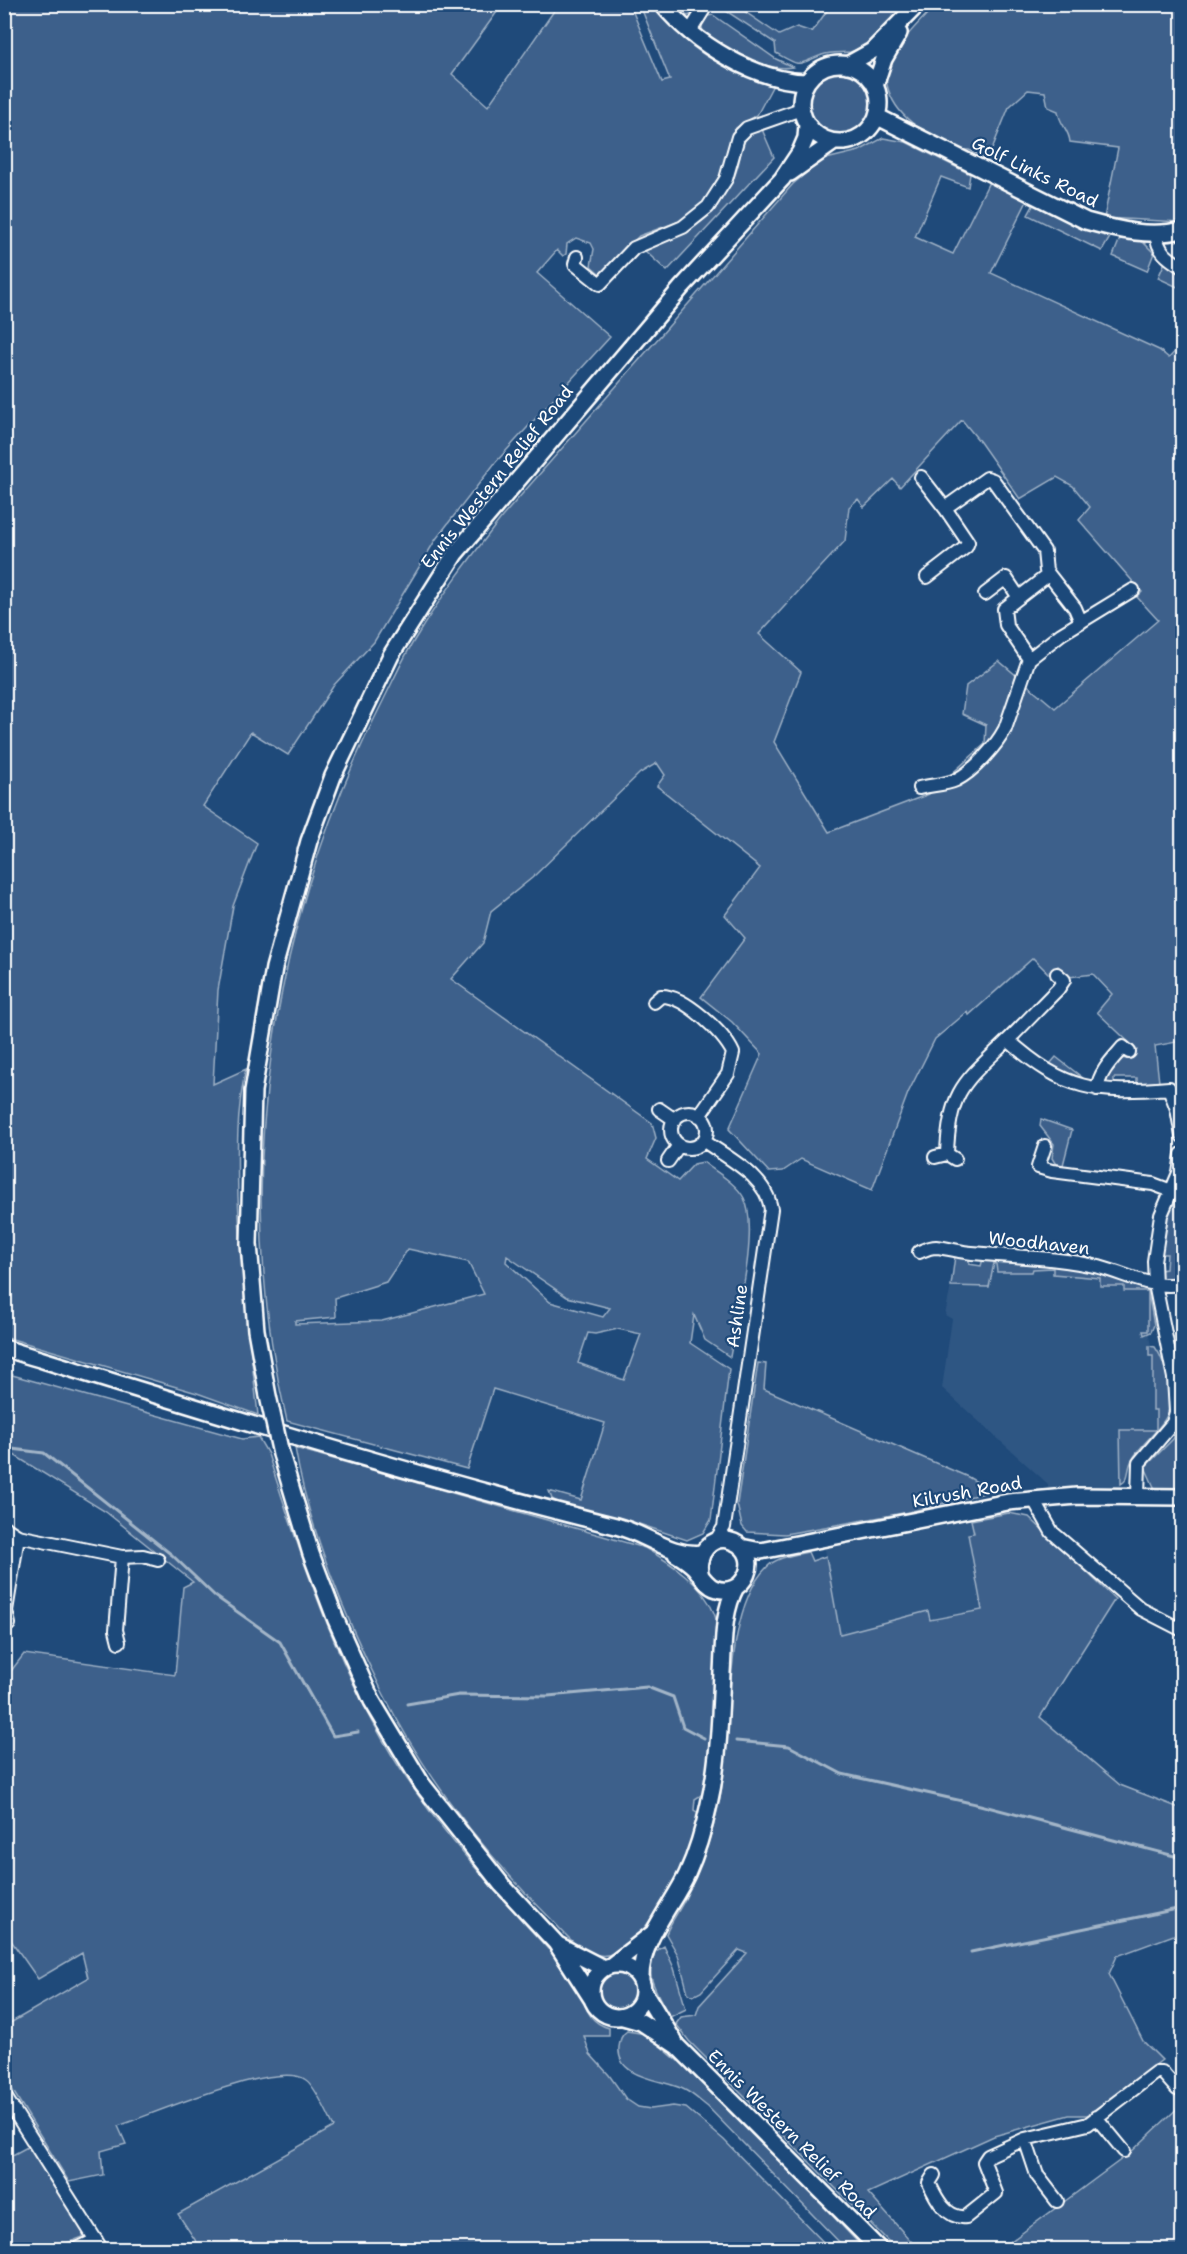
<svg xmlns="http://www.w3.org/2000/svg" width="1187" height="2254" viewBox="0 0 1187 2254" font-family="'Shantell Sans',sans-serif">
	<rect width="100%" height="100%" fill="#1f4a7a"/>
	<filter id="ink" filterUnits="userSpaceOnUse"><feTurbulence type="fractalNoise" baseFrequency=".0167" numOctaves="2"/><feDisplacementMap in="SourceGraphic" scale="12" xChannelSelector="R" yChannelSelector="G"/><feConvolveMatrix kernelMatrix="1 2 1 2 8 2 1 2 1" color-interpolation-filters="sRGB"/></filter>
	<g filter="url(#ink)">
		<path fill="#2e5683" d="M994 1263 1053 1268V1274L1100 1278 1101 1286H1124L1125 1291H1148V1331L1153 1356V1409L1156 1410V1430H1120L1121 1486 1048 1488V1484L942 1388 952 1319 945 1315 951 1286 989 1287Z
			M971 1520 974 1533 968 1534 982 1610 929 1620 927 1611 840 1634 825 1549Z"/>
		<path fill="#3c618b" stroke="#9eb0c5" stroke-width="1.5" fill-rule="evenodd" d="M4 5H502L452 74 488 106 558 5H630L662 82 670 80 640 5H652C694 55 713 63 773 85L757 115 736 128 723 170 703 203 685 219 639 236 604 272 599 273 591 266 594 249 591 243 576 238 567 244 566 254 563 256 557 250 537 273 610 337 495 463 436 539 374 642 334 685 288 755 251 732 203 806 257 843 233 906 218 990 213 1084 246 1069C236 1110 237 1154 238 1196 241 1270 250 1342 258 1415L197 1393 5 1337Z
			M671 5H697L695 13 688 16 679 13Z
			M721 5H735L779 35 797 27 812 32 831 5H907C891 22 874 47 850 52 841 53 831 52 822 55 795 65 803 68 776 53L775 43 720 7Z
			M936 5H1182V222L1104 218 1118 148 1070 142C1069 129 1059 124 1058 111L1048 107 1045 92 1028 90 1009 107 988 159 969 150H961C931 135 896 122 887 85 886 77 885 71 889 63 900 41 919 22 936 5Z
			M713 15 776 59 793 67C762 72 730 50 704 36L701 23 703 17Z
			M806 103a34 34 0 1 1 68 0a34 34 0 1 1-68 0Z
			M761 127 774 157 667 271 643 249C669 239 696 231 715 209 722 199 729 188 734 177 744 155 736 139 761 127Z
			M883 138 906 142 970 174 968 187 941 177 915 237 953 254 989 182 1027 201 991 273 1159 350 1169 358 1182 344V1041L1155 1046 1159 1082 1137 1085V1078H1114V1084L1107 1083 1106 1075 1118 1058 1128 1059 1137 1050 1097 1012 1112 994 1093 974 1069 977 1058 966 1048 973 1033 958 969 1015 967 1012 935 1039 908 1093 872 1190 801 1159 783 1171 769 1172 729 1129 762 1054 732 1022 701 997 745 938 725 915 760 868 657 786 665 775 657 763 640 773 532 878 491 911 483 943 451 979 652 1123 656 1138 647 1159 678 1181 694 1164 703 1162C716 1172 736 1183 744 1198 760 1230 736 1320 730 1357L705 1340 694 1315 690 1343 729 1369 711 1520 703 1533 687 1540 636 1523 559 1503 552 1499 549 1491 581 1500 605 1423 493 1389 467 1469 287 1421C229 1180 272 917 384 699 394 679 403 658 415 639 441 596 471 557 502 517L793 184 822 160 859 151ZM962 420 980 442 1020 499 1057 477 1073 486 1090 507 1079 520 1142 592 1137 597 1158 620 1055 708 999 661 966 686 962 714 986 725 985 744 929 794 829 832 774 742 801 672 759 634 845 541 849 507 858 499 864 507 893 479 900 487ZM408 1249 468 1262 484 1294 382 1321 295 1324V1321L336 1317 335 1298 386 1282ZM507 1256 567 1297 610 1308 603 1317 550 1302 506 1262ZM618 1329 641 1334 624 1380 578 1363 588 1333 595 1334Z
			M1034 204 1066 220 1068 218 1112 234 1102 251 1028 215Z
			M1121 236 1139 238 1154 253 1147 271 1113 256Z
			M1165 262 1182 274V289L1158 278Z
			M1056 1057 1083 1078 1057 1070 1050 1064Z
			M1041 1119 1072 1130 1063 1165 1055 1163 1052 1158 1054 1144 1040 1126Z
			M1182 1179V1279L1164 1281 1160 1278V1270L1166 1269 1167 1254H1160C1163 1228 1168 1202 1182 1179Z
			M955 1256 969 1258V1264L981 1266 983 1259 1049 1263 1099 1272 1133 1285 1147 1286 1154 1325 1151 1332 1144 1335 1143 1331H1148V1291H1124V1286H1100V1278L1053 1274V1268L1033 1269 1032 1272H997L996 1264 994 1263 989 1287 951 1286Z
			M1149 1346 1155 1347C1166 1362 1176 1402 1165 1419 1156 1434 1141 1444 1132 1460 1127 1468 1130 1480 1121 1484L1120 1430H1156V1410H1153V1356H1149Z
			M758 1363 766 1364 764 1389 968 1477 986 1487 984 1493 909 1512 785 1534 747 1532 742 1526 737 1504Z
			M5 1373 242 1439 258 1437 268 1454C303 1564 340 1676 403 1773 445 1837 497 1893 548 1949L554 1950C562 1962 570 1975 577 1988 586 2005 587 2022 609 2028V2036H584L590 2054 609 2075 626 2099 638 2107 651 2109 673 2106 686 2108 724 2140 830 2249H201L178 2214 334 2127C328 2115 316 2087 306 2080 279 2059 153 2114 118 2126L126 2144 101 2151 103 2175 69 2182 5 2078V2026L88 1978 82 1953 38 1979 5 1932 4 1785 8 1765H4V1680L24 1654 175 1675 183 1587 193 1582 106 1512 14 1455H5Z
			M1182 1422V1490L1161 1491 1154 1487 1145 1467 1173 1439Z
			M295 1448 645 1548C671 1563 703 1584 714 1613 727 1646 711 1749 706 1787L703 1794 695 1799 694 1810 700 1814C689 1852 674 1885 654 1920L651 1919C640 1935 620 1959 598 1955 579 1952 564 1933 552 1920 485 1854 424 1775 382 1691 346 1620 308 1526 295 1448Z
			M1009 1513 1029 1517 1115 1599 1040 1717 1120 1785 1182 1809V1932L1117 1956 1109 1974 1143 2041 1162 2060 1087 2115H1069L994 2136 868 2193 918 2249H896L689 2041 676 2024 681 2017 696 2015 699 2006 747 1953 739 1950 701 1992 693 1996 688 1993 678 1955 666 1934C671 1921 680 1910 686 1897 701 1867 712 1836 719 1803 733 1739 721 1614 766 1568 776 1557 794 1555 808 1552L812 1561 826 1556 840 1634 928 1611 930 1620 982 1610 968 1534 974 1533 971 1520Z
			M664 1946 674 1968 686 2009 670 2017C660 1998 642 1974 654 1952Z
			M596 1991a21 21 0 1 1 42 0a21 21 0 1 1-42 0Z
			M627 2031 646 2034 678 2061 683 2058 864 2249H846L708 2107C700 2101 693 2094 685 2090 665 2079 616 2080 619 2047 620 2040 621 2035 627 2031Z
			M1182 2104V2220L1179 2224 1182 2249 999 2250 1130 2153Z
			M31 2145 84 2228 83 2237 51 2249 14 2250 5 2235V2159Z"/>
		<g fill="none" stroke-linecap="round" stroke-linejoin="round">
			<path stroke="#a3b5c8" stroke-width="3" d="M4 1448 44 1453 172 1555 215 1596 280 1642 333 1736 358 1732
				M407 1704 459 1695 548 1696 647 1687 673 1697 683 1727 704 1738
				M736 1741 789 1746 842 1774 980 1805 1182 1858
				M971 1952 1182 1908"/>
			<defs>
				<path id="minor" d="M689 33 707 4
					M1156 234C1158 252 1168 258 1182 267
					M577 257 575 264 600 284 634 248 683 227 708 207 726 179 738 137 747 128 801 109
					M921 477 945 508 987 478 993 480 1044 551 1046 571 1075 608 1081 622
					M927 577 966 547 968 542 945 508
					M985 594 1006 578 1018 596
					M1029 659 1006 625 1004 609 1048 575
					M919 788C930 785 945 785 956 780 974 771 996 746 1005 729L1029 659 1061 634 1133 590
					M654 1002 661 996C684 995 724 1033 733 1053L728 1074 699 1116
					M1008 1040C1065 1091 1096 1094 1169 1088L1177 1109 1182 1136
					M1097 1089C1100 1071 1112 1060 1123 1047L1129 1052
					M659 1109 675 1120
					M671 1130a18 18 0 1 1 36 0a18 18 0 1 1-36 0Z
					M704 1141C729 1159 766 1176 771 1209L724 1527 715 1542
					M1045 1146 1038 1167 1052 1171 1153 1184 1169 1190
					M947 1154C949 1088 966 1081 1010 1038 1026 1022 1042 1005 1058 989L1064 980 1057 974
					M935 1157 947 1154 955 1159
					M668 1161 679 1145
					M919 1252C924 1250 930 1247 936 1247 948 1248 960 1252 972 1253 1015 1257 1057 1257 1099 1267 1129 1275 1150 1289 1182 1284
					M1138 1496 1139 1463 1173 1423 1176 1412 1174 1378 1155 1284 1154 1261 1161 1215 1179 1173 1182 1154
					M1034 1500 1052 1532 1141 1609 1182 1630
					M4 1527 18 1536 122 1557 116 1630 119 1642
					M122 1557 143 1556 158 1560
					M9 1624 6 1611 18 1536
					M4 2095 102 2250
					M1096 2117 1124 2151
					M1025 2139 1037 2175 1057 2201
					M934 2175 929 2183C936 2198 946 2219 966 2217L996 2193 984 2162 988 2156 1025 2139 1088 2124 1156 2072H1162L1177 2089 1182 2091
					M75 2250 96 2240"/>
				<path id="major" d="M662 4C694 43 755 81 807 82
					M801 103a39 39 0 1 1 78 0a39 39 0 1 1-78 0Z
					M847 65 872 51 918 4
					M875 86 884 59 899 33
					M878 117 1086 221C1118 230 1150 238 1182 230
					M790 173 834 142
					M4 1348C207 1411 410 1475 616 1526 645 1533 671 1557 702 1553
					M268 1396 256 1330 249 1244 253 1091 274 968 309 841 333 776 391 655 455 554 682 287 782 179 800 152 806 138 807 124
					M281 1454 311 1554 336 1620 372 1701 422 1784 502 1885 556 1943 592 1999
					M741 1547 761 1551 1008 1502 1077 1496 1182 1497
					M676 1554C683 1558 690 1563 695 1568 701 1575 705 1584 714 1588 744 1601 764 1555 734 1542 711 1532 694 1556 701 1576
					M558 1945 603 1968
					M612 1965 652 1934
					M591 1991a26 26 0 1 1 52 0a26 26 0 1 1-52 0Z
					M641 1981C639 1942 671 1908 687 1874 697 1852 704 1828 709 1804 719 1761 720 1716 722 1672 724 1644 722 1613 736 1587
					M643 1990 674 2041
					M623 2017 641 2022 677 2046 880 2250"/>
			</defs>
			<use href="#minor" stroke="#fff" stroke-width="16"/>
			<use href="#major" stroke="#fff" stroke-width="20"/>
			<use href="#minor" stroke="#1f4a7a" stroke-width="12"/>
			<use href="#major" stroke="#1f4a7a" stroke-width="15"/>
			<defs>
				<path id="major-bridge" d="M268 1396 281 1454"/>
			</defs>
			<use href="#major-bridge" stroke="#fff" stroke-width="20" stroke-linecap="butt"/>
			<use href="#major-bridge" stroke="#1f4a7a" stroke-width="15"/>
		</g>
	</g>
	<g text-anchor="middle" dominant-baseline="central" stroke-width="4.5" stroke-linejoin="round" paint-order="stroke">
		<g font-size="18" fill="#fff" stroke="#1f4a7a">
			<text transform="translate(1035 172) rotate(26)">Golf Links Road</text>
			<text transform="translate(497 477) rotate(-51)">Ennis Western Relief Road</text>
			<text transform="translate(1039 1243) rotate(6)">Woodhaven</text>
			<text transform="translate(737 1316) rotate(-82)">Ashline</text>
			<text transform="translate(967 1492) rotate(-10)">Kilrush Road</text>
			<text transform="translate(792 2134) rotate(45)">Ennis Western Relief Road</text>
		</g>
	</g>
	<rect width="1187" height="2254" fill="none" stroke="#1f4a7a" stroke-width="24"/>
	<rect x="12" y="12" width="1163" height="2230" fill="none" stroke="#fff" stroke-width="2" filter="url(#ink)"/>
</svg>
